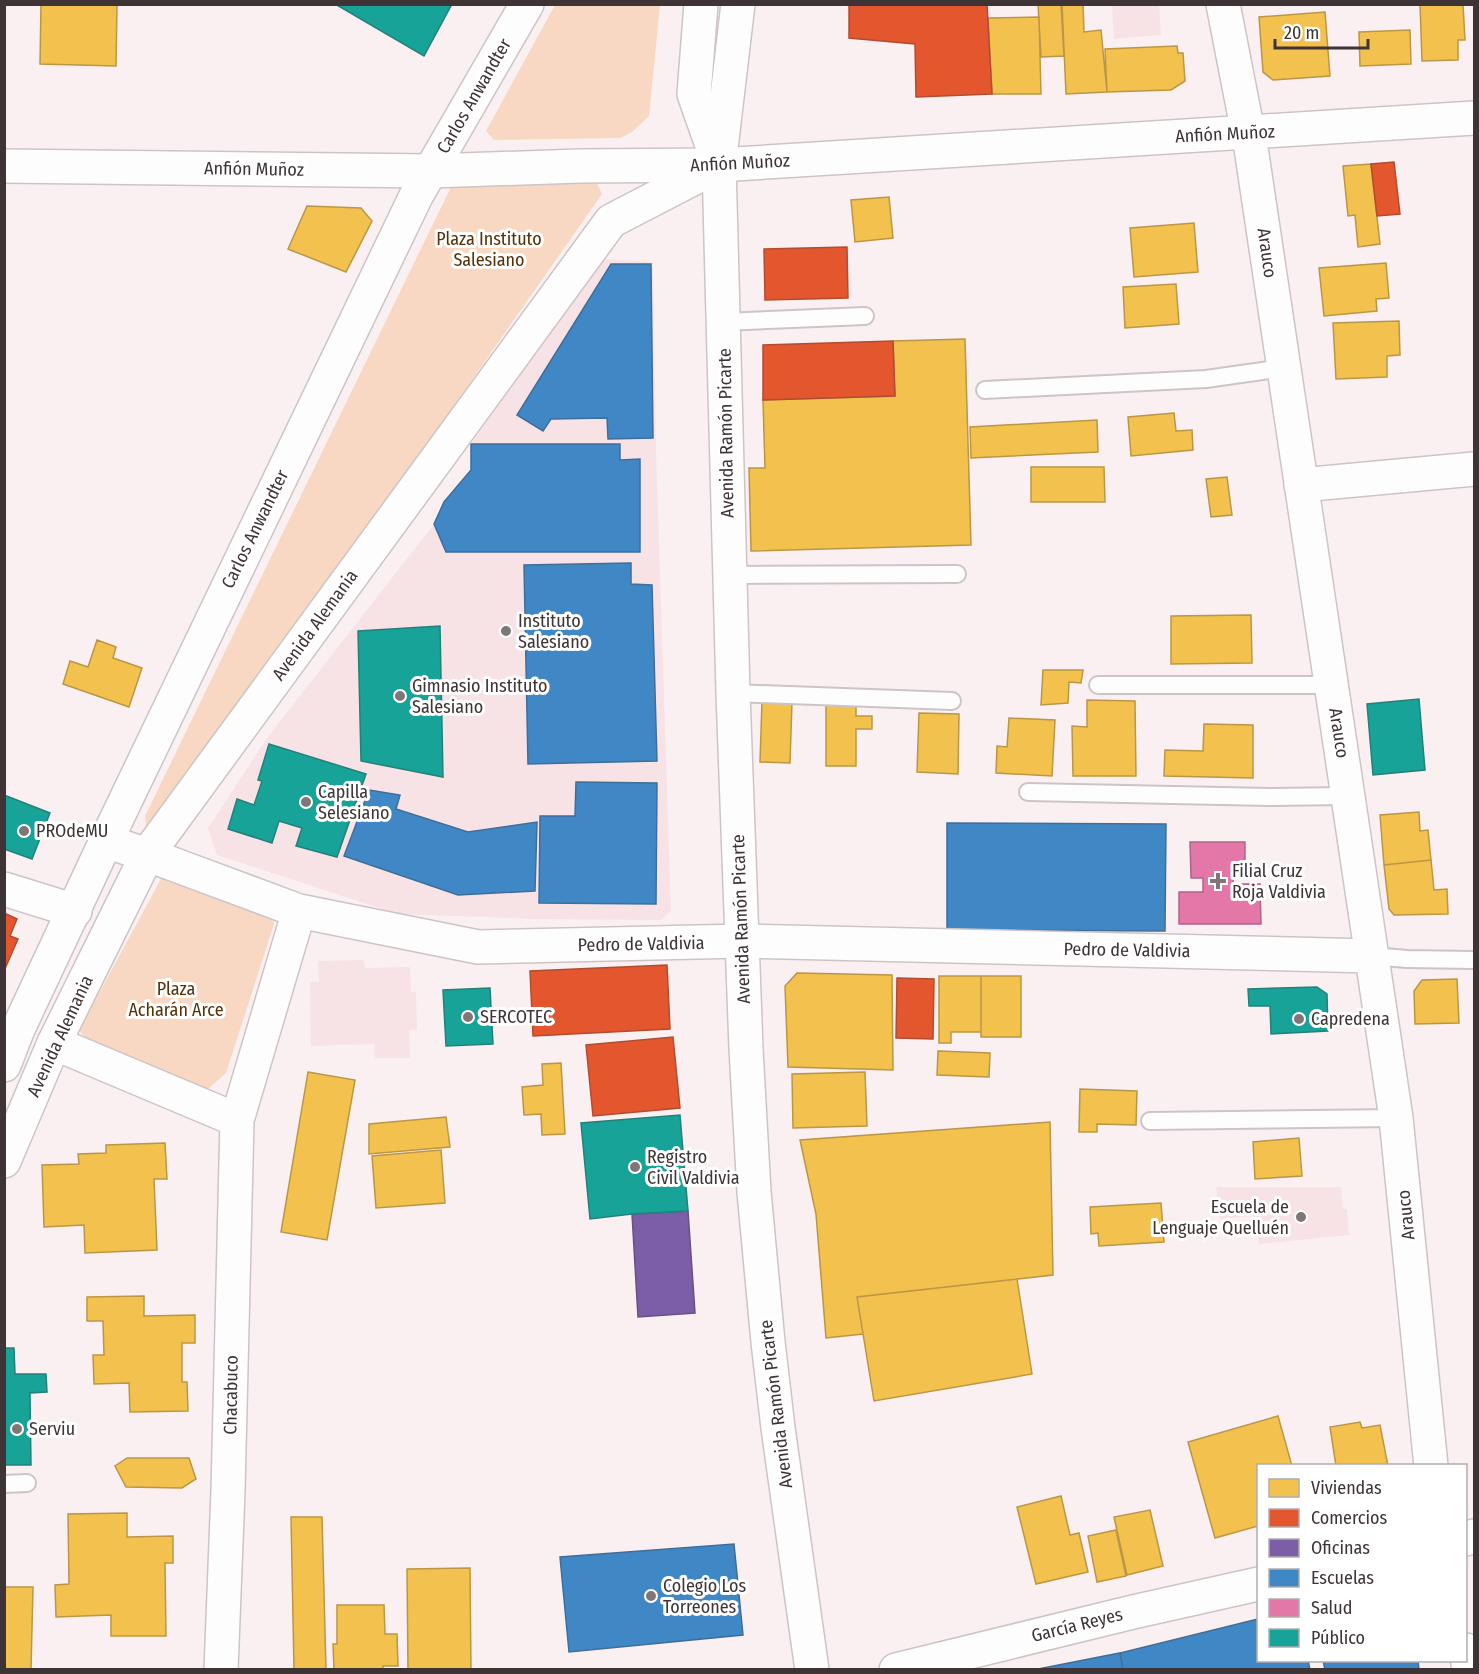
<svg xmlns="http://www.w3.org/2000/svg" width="1479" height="1674" viewBox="0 0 1479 1674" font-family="'Fira Sans Condensed',sans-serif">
	<rect width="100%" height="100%" fill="#faf0f2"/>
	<path fill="#f7e2e6" d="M1112 5H1159L1161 35 1114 39Z
		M603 259 653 262 656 452 671 911 661 920 534 919 398 914 217 855 208 828 267 738 434 524 444 502 471 470V444Z
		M364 960 365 968 410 967 411 992H416L417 1030H409L410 1058H375L374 1044 311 1046 310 982H319L318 961Z
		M1216 1187H1341L1343 1209H1347L1349 1235 1259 1244 1254 1216 1220 1219Z"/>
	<path fill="#f8d8c2" d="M555 5H660L649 116 632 132 620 138 494 140 486 131Z
		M595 179 602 194 159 827 152 830 146 826 145 816 451 187Z
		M172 875 270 911 274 924 226 1073 208 1089 91 1045 79 1030 161 879Z"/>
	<path fill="#f2c14e" stroke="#bc9646" stroke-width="1.5" d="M41 4H117L116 66 40 64Z
		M1038 4H1061L1064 56 1041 57Z
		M1062 4H1083L1084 32 1101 30 1107 92 1066 94Z
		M1420 4H1463L1465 40H1458V60L1422 61Z
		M1325 12 1330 76 1273 80 1263 72 1259 17Z
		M1039 17 1041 94H992L988 18Z
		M1410 30 1411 64 1360 66 1359 32Z
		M1177 46 1178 53H1183L1185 81 1171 90 1107 92 1105 49Z
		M1371 164 1380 244 1358 247 1355 215 1348 216 1343 166Z
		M889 197 893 238 855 242 851 200Z
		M307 206 361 208 372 221 346 272 288 249Z
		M1194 223 1198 272 1134 277 1130 228Z
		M1386 263 1389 298 1376 299 1377 311 1324 316 1319 268Z
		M1176 284 1179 324 1125 328 1123 287Z
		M1399 321 1400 355 1387 356V377L1336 379 1333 323Z
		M965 339 971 545 751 551 749 468H765L763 400 895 396 893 341Z
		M1174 413 1176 431 1192 430 1193 450 1131 456 1128 417Z
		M1097 420 1098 452 971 458 970 427Z
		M1031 467H1104L1105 502H1031Z
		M1227 477 1232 515 1211 517 1206 479Z
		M1251 615 1252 663 1171 664V616Z
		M97 640 116 647 113 658 142 668 129 707 63 684 70 661 88 667Z
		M1043 670H1083L1081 683 1069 682 1068 703 1041 705Z
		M1087 700 1135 701 1136 776H1073L1072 726 1087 727Z
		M762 701 792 702 790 763 760 762Z
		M826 704H856V716H872V729H856V766H826Z
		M919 713 959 714 958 774 917 772Z
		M1009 718 1055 720 1052 776 996 773 997 746 1007 747Z
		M1204 724 1253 725V778L1164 776 1165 750 1203 751Z
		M1419 812 1420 831 1428 830 1431 860 1384 865 1380 815Z
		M1431 860 1434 890 1447 889 1448 914 1394 915 1389 909 1384 865Z
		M797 973 892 975 893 1070 788 1067 785 986Z
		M939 976H981V1032H951V1043H939Z
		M981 976H1021V1037H981Z
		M1457 979 1459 1023 1415 1024 1414 991 1422 980Z
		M938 1051 990 1053 989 1077 937 1075Z
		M561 1063 565 1134 542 1135 541 1114 524 1115 522 1087 543 1085 542 1064Z
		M308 1072 355 1080 327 1240 281 1232Z
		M865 1072 867 1126 793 1128 792 1074Z
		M1080 1089 1137 1091 1136 1125 1097 1124V1132H1079Z
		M446 1117 450 1147 369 1154V1124Z
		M1050 1122 1053 1275 857 1297 863 1334 826 1338 816 1214 800 1140Z
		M1299 1138 1302 1176 1255 1179 1253 1142Z
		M165 1143 167 1179H154L157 1250 85 1253 84 1225 44 1227 42 1165 79 1164 78 1154 106 1153V1145Z
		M441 1150 445 1203 376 1208 372 1156Z
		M1161 1203 1164 1242 1099 1246 1098 1233 1091 1234 1090 1207Z
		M1017 1279 1032 1374 874 1401 857 1297Z
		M144 1296V1316L195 1315V1343H182V1382H187L188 1411 130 1412 129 1383 94 1384 93 1355H104L103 1321H87V1297Z
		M1278 1416 1292 1466H1258V1526L1215 1538 1188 1442Z
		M1360 1422 1362 1428 1380 1425 1388 1466H1336L1330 1427Z
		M127 1458H189L196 1479 182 1488 126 1487 115 1466Z
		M1061 1496 1070 1535 1079 1533 1088 1572 1036 1584 1017 1507Z
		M1150 1510 1163 1566 1127 1575 1114 1517Z
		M127 1513V1537L173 1536V1563H165L166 1636H111V1615L56 1617 55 1585 69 1584 68 1514Z
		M291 1517H322L326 1670H294Z
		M1116 1530 1126 1576 1097 1582 1088 1536Z
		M470 1568 471 1669H408L407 1569Z
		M4 1587H33L31 1670H4Z
		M337 1605H384L385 1634H397L398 1666H383V1670H334L333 1644H337Z"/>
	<path fill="#e4572e" stroke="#b24c30" stroke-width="1.5" d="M849 4H987L992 94 916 97 915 44 849 38Z
		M1394 162 1400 214 1377 216 1371 164Z
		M847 247 848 298 765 300 764 249Z
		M893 341 895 396 763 400V345Z
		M4 913 17 919 10 936 18 939 4 971Z
		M667 965 670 1029 533 1036 530 971Z
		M897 978 934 979 933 1039 896 1038Z
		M673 1037 680 1108 593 1116 586 1045Z"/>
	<path fill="#7b5ea7" stroke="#695185" stroke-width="1.5" d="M688 1211 695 1313 638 1317 632 1214Z"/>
	<path fill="#3f88c5" stroke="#3f6e9a" stroke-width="1.5" d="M611 264H651L653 438 608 439 607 418 551 419 543 431 517 415Z
		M471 444H620V460L640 459V552H446L434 524 444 502 471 470Z
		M631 563V584L652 585 657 761 528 764 524 565Z
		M576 782 657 783 656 904 539 903 540 816H575Z
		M369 790 400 795 396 809 468 832 537 822 535 891 458 895 344 856Z
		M947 823 1166 824 1165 931 947 930Z
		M734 1544 743 1635 569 1652 560 1557Z
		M1258 1619V1660H1308L1310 1670H1123L1120 1653Z
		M1120 1653 1123 1670H1033Z
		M1323 1660H1418L1419 1670H1325Z"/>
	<path fill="#e377a8" stroke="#b26386" stroke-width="1.5" d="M1190 842H1245V871L1233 872V884H1260L1261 924H1179V892H1203V878H1191Z"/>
	<path fill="#17a398" stroke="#23817a" stroke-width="1.5" d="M335 4H452L424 56Z
		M440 626 443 777 361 761 358 631Z
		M1419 699 1425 770 1373 775 1367 704Z
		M269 744 366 774 337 857 296 846 302 828 279 821 272 843 228 829 237 799 254 805 262 781 258 780Z
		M4 795 50 813 32 859 4 849Z
		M1317 987 1327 994 1328 1031 1271 1034 1270 1006H1249L1248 989Z
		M490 988 493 1044 446 1046 443 990Z
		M680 1115 688 1211 632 1214 590 1219 581 1123Z
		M4 1348H14L15 1374H46L47 1392 30 1393 31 1465H4Z"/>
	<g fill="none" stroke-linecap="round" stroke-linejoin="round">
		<defs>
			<path id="service" d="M723 322 865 316
				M985 390 1206 379 1284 368
				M730 575 957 574
				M1098 685H1331
				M733 693 952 701
				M1028 792 1270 797 1348 796
				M1372 956 1407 959 1474 960
				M1150 1121 1396 1118
				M4 1484 27 1483"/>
			<path id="minor" d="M1223 4 1251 148 1396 1118 1431 1466
				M4 166 431 171 580 166 719 165 1474 118
				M1301 485 1474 469
				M106 841 170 863 299 911 478 947 743 941 1372 956
				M4 889 75 911
				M54 1043 237 1120
				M1466 1539 1474 1536
				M1466 1650 1469 1670
				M221 1670 228 1491 237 1120 299 911
				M896 1670 1133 1612 1258 1584"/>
			<path id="tertiary" d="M701 4 694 94 719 165 733 693 746 1049 754 1192 768 1342 778 1428 812 1670"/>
			<path id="primary" d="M4 1065 18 1029 106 841 416 196 527 4
				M4 1161 54 1043 147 855 611 221 719 165 738 4"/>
		</defs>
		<use href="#service" stroke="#cdc4c6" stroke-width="20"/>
		<use href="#minor" stroke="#cdc4c6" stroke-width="36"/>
		<use href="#tertiary" stroke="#cdc4c6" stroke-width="36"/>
		<use href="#primary" stroke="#cdc4c6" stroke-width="36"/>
		<use href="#service" stroke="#fefdfd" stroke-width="16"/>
		<use href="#minor" stroke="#fefdfd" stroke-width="33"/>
		<use href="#tertiary" stroke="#fefdfd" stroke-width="33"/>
		<use href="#primary" stroke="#fefdfd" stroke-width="33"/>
	</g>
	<g fill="#807577" stroke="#fefffe" stroke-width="2">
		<circle cx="506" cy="631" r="6"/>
		<circle cx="400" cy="696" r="6"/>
		<circle cx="306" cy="802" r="6"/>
		<circle cx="24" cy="831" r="6"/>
		<path d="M1215 872h6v6h6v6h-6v6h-6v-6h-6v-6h6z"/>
		<circle cx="468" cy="1017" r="6"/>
		<circle cx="1299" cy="1019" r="6"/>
		<circle cx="635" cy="1167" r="6"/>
		<circle cx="1301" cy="1217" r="6"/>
		<circle cx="17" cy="1429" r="6"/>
		<circle cx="651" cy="1596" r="6"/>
	</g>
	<g text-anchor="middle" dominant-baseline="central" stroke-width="6" stroke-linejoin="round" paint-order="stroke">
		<g font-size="18" fill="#3e3335" stroke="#fefffe">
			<text transform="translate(474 96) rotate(-60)">Carlos Anwandter</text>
			<text transform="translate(1225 134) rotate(-3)">Anfión Muñoz</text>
			<text transform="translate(740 163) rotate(-3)">Anfión Muñoz</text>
			<text transform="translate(254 169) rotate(1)">Anfión Muñoz</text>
			<text transform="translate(1267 253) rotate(82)">Arauco</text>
			<text transform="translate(726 433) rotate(-91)">Avenida Ramón Picarte</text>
			<text transform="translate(255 529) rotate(-64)">Carlos Anwandter</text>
			<text transform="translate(315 625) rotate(-54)">Avenida Alemania</text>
			<text transform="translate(1339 733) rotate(81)">Arauco</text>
			<text transform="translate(741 919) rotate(-92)">Avenida Ramón Picarte</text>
			<text transform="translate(641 944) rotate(-1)">Pedro de Valdivia</text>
			<text transform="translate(1127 950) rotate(1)">Pedro de Valdivia</text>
			<text transform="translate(60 1036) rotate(-65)">Avenida Alemania</text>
			<text transform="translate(1406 1215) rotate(-96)">Arauco</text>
			<text transform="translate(231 1395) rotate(-89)">Chacabuco</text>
			<text transform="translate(776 1404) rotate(-97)">Avenida Ramón Picarte</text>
			<text transform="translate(1077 1625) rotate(-14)">García Reyes</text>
		</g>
		<g font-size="18" fill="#573007" stroke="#fefffe">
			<text x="489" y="239">Plaza Instituto<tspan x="489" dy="21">Salesiano</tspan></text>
			<text x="176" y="989">Plaza<tspan x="176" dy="21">Acharán Arce</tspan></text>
		</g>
		<g font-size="18" fill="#3e3335" stroke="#fefffe" text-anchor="start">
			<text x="518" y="621">Instituto<tspan x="518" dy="21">Salesiano</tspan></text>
			<text x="412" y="686">Gimnasio Instituto<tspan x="412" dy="21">Salesiano</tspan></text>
			<text x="318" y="792">Capilla<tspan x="318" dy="21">Selesiano</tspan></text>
			<text x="36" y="831">PROdeMU</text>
			<text x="1232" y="871">Filial Cruz<tspan x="1232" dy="21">Roja Valdivia</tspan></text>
			<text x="480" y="1017">SERCOTEC</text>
			<text x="1311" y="1019">Capredena</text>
			<text x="647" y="1157">Registro<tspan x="647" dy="21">Civil Valdivia</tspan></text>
			<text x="1289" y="1207" text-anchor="end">Escuela de<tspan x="1289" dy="21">Lenguaje Quelluén</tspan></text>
			<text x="29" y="1429">Serviu</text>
			<text x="663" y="1586">Colegio Los<tspan x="663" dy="21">Torreones</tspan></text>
		</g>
	</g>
	<rect width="1479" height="1674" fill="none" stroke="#3e3335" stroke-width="12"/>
	<rect x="1257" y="1464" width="210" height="198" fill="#fefffe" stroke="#b1adae" stroke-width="1.5"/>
	<rect x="1269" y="1479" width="30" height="18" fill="#f2c14e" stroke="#b1adae" stroke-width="1.5"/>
	<text x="1311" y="1494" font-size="18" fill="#3e3335">Viviendas</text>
	<rect x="1269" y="1509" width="30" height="18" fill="#e4572e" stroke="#b1adae" stroke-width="1.5"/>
	<text x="1311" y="1524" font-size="18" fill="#3e3335">Comercios</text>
	<rect x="1269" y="1539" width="30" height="18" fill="#7b5ea7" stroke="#b1adae" stroke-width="1.5"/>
	<text x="1311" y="1554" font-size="18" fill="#3e3335">Oficinas</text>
	<rect x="1269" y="1569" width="30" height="18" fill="#3f88c5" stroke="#b1adae" stroke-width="1.5"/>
	<text x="1311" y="1584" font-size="18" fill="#3e3335">Escuelas</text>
	<rect x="1269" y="1599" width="30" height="18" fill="#e377a8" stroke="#b1adae" stroke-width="1.5"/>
	<text x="1311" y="1614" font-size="18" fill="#3e3335">Salud</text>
	<rect x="1269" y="1629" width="30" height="18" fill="#17a398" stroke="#b1adae" stroke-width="1.5"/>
	<text x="1311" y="1644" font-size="18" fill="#3e3335">Público</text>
	<path d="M1275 39v9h93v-9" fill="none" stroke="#3e3335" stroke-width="3"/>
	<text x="1284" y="39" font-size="18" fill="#3e3335" stroke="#fefffe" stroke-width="4.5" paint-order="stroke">20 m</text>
</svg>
